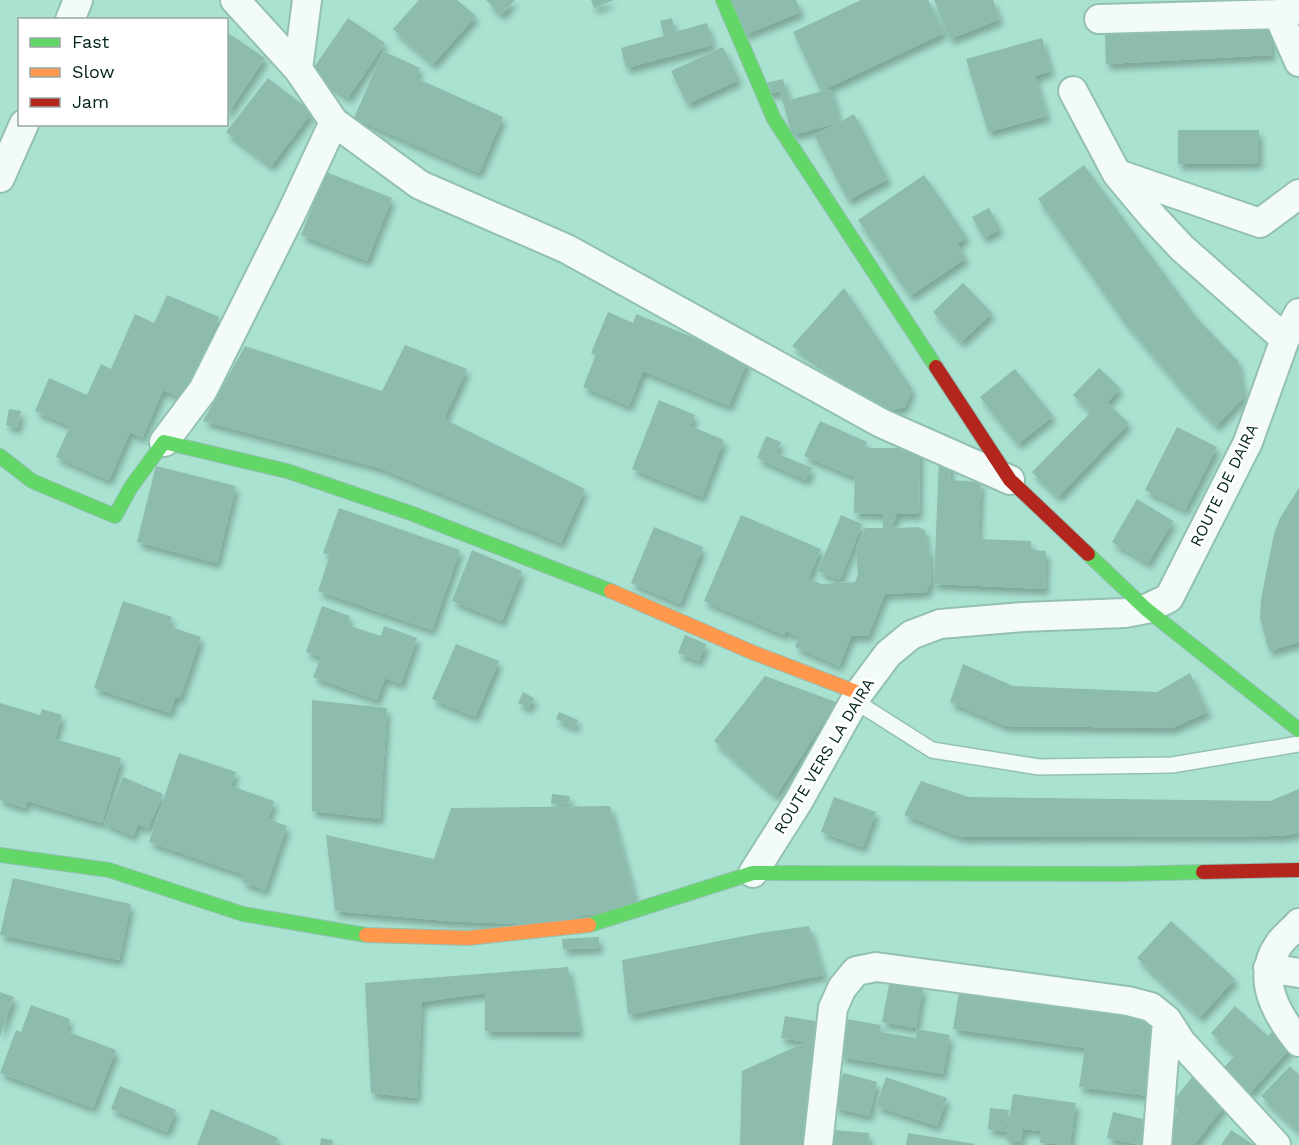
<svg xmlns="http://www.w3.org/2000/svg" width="1299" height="1145" viewBox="0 0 1299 1145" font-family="'Work Sans',sans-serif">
	<defs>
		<filter id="shadow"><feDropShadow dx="3.5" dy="6" stdDeviation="3" flood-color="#0004"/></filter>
	</defs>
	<rect width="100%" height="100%" fill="#aae2d2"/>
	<path fill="#8dbbae" filter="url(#shadow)" d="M419 0H457L476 16 433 64 393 29Z
		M486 0H515L501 15Z
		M591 0H614L594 8Z
		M731 0H796L801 12 744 35Z
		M861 0H928L944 33 821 91 793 32Z
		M934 0H993L1000 19 950 39Z
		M348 18 385 43 348 98 310 73Z
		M672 18 675 32 707 23 713 45 626 68 621 48 664 36 660 21Z
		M1271 26 1272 55 1106 64 1105 34Z
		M228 33 265 58 226 116V36Z
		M1042 38 1051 71 1035 76 1047 116 988 132 966 59Z
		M723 47 739 80 687 104 671 71Z
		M383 51 420 68 416 78 503 117 479 173 354 118Z
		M268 78 312 112 271 166 226 132Z
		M783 79 789 100 831 89 840 122 854 114 888 179 848 200 814 135 838 123 792 135 780 91 764 95 762 84Z
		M1178 130H1259V163L1178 164Z
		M1084 165 1196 317 1238 361 1244 397 1216 426 1182 390 1123 320 1038 199Z
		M326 172 392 198 367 261 301 235Z
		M924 175 967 237 957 244 966 258 910 296 858 220Z
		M989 208 1000 229 984 238 972 217Z
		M963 283 992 313 961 342 933 312Z
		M844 288 912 389 905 407 886 411 792 346Z
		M167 295 219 317 184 399 163 390 142 438 130 432 109 480 56 457 70 426 35 411 49 378 87 395 101 364 111 369 135 314 154 323Z
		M608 312 633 323 636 314 748 360 729 406 643 371 629 406 583 387 596 355 591 353Z
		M405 345 467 369 444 419 585 489 561 543 380 468 203 421 245 346 382 391Z
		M1099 368 1120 388 1107 403 1129 423 1058 497 1032 472 1091 412 1073 395Z
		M1015 369 1053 416 1018 444 980 397Z
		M659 400 695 415 690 426 724 440 702 497 632 469Z
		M9 409 21 411 18 428 6 425Z
		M820 421 867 442 864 448H920L919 514H897L892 526 897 528 918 527 925 530 927 549 929 550 931 582 926 592 885 594 868 636H851L839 666 795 647 799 637 786 631 784 635 704 601 741 515 821 549 808 579 822 584 855 582 858 575 856 549 865 528H883V514L854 513 855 470 852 476 804 456Z
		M1177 427 1217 447 1185 510 1145 490Z
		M766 436 781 442 776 453 812 468 806 480 757 458Z
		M939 458H951L950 480 981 482 978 539 1031 541V550L1046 551 1045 589 934 584Z
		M156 466 236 486 217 563 137 542Z
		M1299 488V642L1269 651 1260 618 1261 599 1274 534 1280 518Z
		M1137 499 1173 521 1148 563 1112 542Z
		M339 508 460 550 432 630 318 591 330 555 323 553Z
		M841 515 862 524 840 580 818 571Z
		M654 527 703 547 680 604 631 583Z
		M472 550 522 571 502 621 452 601Z
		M123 601 172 617 168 626 201 637 180 698 175 697 170 713 94 688Z
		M322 606 350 616 347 625 381 636 384 626 417 638 401 684 385 678 377 700 313 677 321 657 306 652Z
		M685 635 706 644 699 661 678 653Z
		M456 644 499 661 475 717 432 699Z
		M963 664 1013 686 1157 692 1190 673 1208 712 1172 728 1006 726 950 702Z
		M765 676 836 702 776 796 714 741Z
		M523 692 534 698 529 708 518 703Z
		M312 700 387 708 380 819 312 811Z
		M0 703 40 715 42 709 62 715 55 739 121 758 102 823 27 801 25 808 0 800Z
		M559 712 578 720 575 727 556 719Z
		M179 753 236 772 231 786 274 801 268 819 287 826 265 890 242 882 245 875 149 842Z
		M123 777 163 794 148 828 138 824 133 836 104 823Z
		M921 781 968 797 1270 801 1299 789V833L1280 836 961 837 904 815Z
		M552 794 570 796 569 805 551 804Z
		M834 797 876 812 863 847 821 832Z
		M610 806 637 905 537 925 447 921 335 911 326 835 434 859 451 808Z
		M13 878 131 904 119 960 0 935Z
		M1171 921 1235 979 1200 1017 1137 958Z
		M809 926 824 975 628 1015 622 960 760 933Z
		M599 937V948L563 949 562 939Z
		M568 967 580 1032 485 1031V993L422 1002 417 1098 371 1093 365 983Z
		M890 980 923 987 916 1028 882 1022Z
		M960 986 1160 1018 1148 1096 1079 1087 1085 1048 953 1029Z
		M0 992 14 997 0 1036Z
		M31 1005 70 1019 66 1031 116 1050 93 1108 0 1073 16 1030 21 1032Z
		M1235 1006 1268 1036 1278 1024 1297 1041 1250 1093 1223 1069 1235 1055 1211 1033Z
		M785 1016 827 1023 811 1145H740L742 1071 806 1042 781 1038Z
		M846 1019 881 1025 880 1032 916 1038 917 1029 950 1035 943 1074 840 1057Z
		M1290 1066 1299 1075V1132L1261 1096Z
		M843 1073 877 1082 869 1116 834 1108Z
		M886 1077 947 1098 937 1126 876 1106Z
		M1192 1077 1226 1104 1194 1145H1174L1160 1134 1179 1110 1171 1104Z
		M120 1086 176 1110 167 1132 111 1109Z
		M1013 1094 1076 1103 1070 1145 1040 1143 1041 1131 1023 1129 1021 1142 1006 1140Z
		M990 1108 1009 1110 1006 1132 988 1129Z
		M211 1109 278 1138 274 1145H197Z
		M1113 1112 1147 1120 1140 1145 1107 1138Z
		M833 1130 869 1133 868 1145H832Z
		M1231 1130 1254 1145H1221Z
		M908 1133 975 1144 974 1145H906Z
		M321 1138 333 1140 332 1145H320Z"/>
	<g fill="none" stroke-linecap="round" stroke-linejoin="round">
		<defs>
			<path id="lane" d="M855 701 932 750 1039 767 1172 765 1299 744"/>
			<path id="street" d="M235 0 298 69 334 122 420 185 567 249 881 423 1010 480
				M1278 14 1299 62
				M1099 19 1278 14 1299 9
				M70 20 78 0
				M298 69 307 0
				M1073 91 1117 174 1153 217 1182 248 1285 339
				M1118 174 1260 223 1299 194
				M0 178 24 124
				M164 442 203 390 291 214 334 122
				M753 873 798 802 859 693 888 654 911 635 940 624 1023 617 1125 613 1146 609 1169 598 1248 442 1285 339 1299 313
				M1299 923C1293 930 1285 936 1279 944 1255 978 1276 1014 1299 1042
				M1268 968 1299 973
				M818 1145 833 1008 842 988 856 971 876 967 1128 1001 1151 1007 1167 1020 1181 1042 1276 1145
				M1157 1145 1167 1020"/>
			<path id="fast" d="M723 0 774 119 936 367
				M0 456 32 481 115 516 131 487 164 442 287 471 413 514 611 591
				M1088 554 1146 609 1299 730
				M0 855 109 870 243 914 366 935
				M589 925 753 873 1124 874 1203 872"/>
			<path id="slow" d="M611 591 754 653 859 693
				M366 935 468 938 589 925"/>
			<path id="jam" d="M936 367 1010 480 1088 554
				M1203 872 1299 870"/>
		</defs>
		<use href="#lane" stroke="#93c0b3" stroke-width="18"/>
		<use href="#street" stroke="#93c0b3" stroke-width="32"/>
		<use href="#fast" stroke="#93c0b3" stroke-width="16"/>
		<use href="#slow" stroke="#93c0b3" stroke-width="16"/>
		<use href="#jam" stroke="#93c0b3" stroke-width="16"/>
		<use href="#lane" stroke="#f2fbf8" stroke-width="15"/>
		<use href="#street" stroke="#f2fbf8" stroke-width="28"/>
		<use href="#fast" stroke="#63d668" stroke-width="14"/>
		<use href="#slow" stroke="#ff974d" stroke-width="14"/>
		<use href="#jam" stroke="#b3261e" stroke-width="14"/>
	</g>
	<g text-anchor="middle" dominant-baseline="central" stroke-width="6" stroke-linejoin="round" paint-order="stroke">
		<g font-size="16" fill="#01231b" stroke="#fff">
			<text transform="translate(1224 485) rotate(-64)">ROUTE DE DAIRA</text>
			<text transform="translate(824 756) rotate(-59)">ROUTE VERS LA DAIRA</text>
		</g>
	</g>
	<rect x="18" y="18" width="210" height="108" fill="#ffffff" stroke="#99a7a4" stroke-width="1.5"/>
	<rect x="30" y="38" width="30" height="9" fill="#63d668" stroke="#99a7a4" stroke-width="1.5"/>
	<text x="72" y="48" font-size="18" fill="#01231b">Fast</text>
	<rect x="30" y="68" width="30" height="9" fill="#ff974d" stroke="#99a7a4" stroke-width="1.5"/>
	<text x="72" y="78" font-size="18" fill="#01231b">Slow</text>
	<rect x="30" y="98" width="30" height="9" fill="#b3261e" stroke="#99a7a4" stroke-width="1.5"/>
	<text x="72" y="108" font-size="18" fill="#01231b">Jam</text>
</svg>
